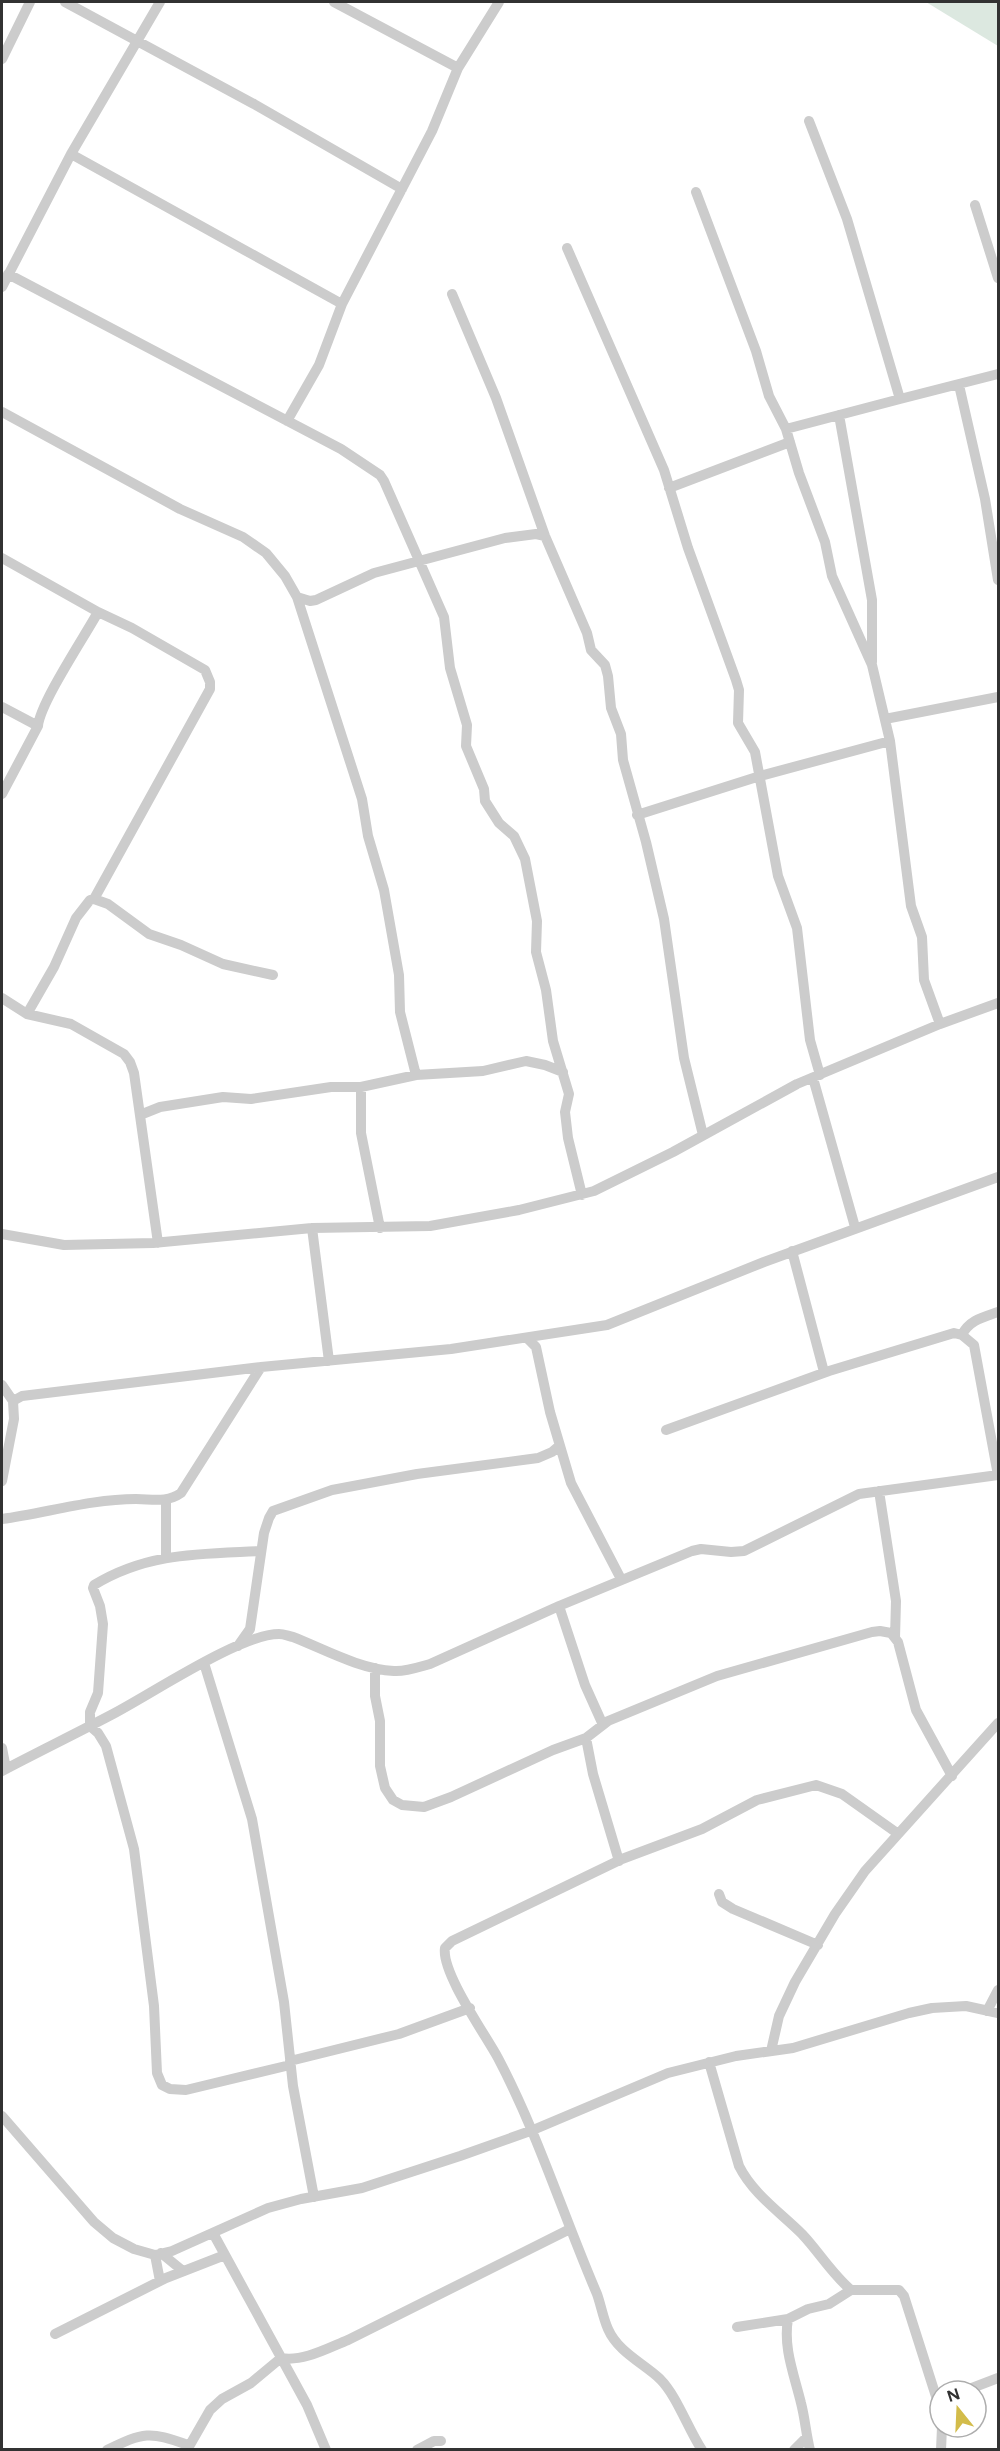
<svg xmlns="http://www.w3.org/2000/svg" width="1000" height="2451" viewBox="0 0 1000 2451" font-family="Figtree,sans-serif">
	<rect width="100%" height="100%" fill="#fff"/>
	<path fill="#dce8e0" d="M926 2H998V46Z"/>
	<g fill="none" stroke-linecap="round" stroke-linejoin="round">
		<path stroke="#ccc" stroke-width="10" d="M65 2 254 104 402 189
			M334 2 458 68
			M2 59 30 2
			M71 154 342 304
			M696 192 756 351 769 396 786 429 799 473 825 542 832 576 872 665 890 741 911 906 922 937 924 980 940 1024
			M975 205 998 278
			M567 248 664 470 688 548 736 680 739 690 738 723 755 752 778 876 797 928 810 1040 820 1075
			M8 274 341 449 380 475 384 481 444 617 450 668 467 725 466 746 484 789 485 801 499 823 514 836 525 859 537 921 536 952 546 990 553 1041 569 1094 565 1112 568 1138 582 1195
			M2 287 71 154 160 2
			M452 294 496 398 545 536 587 633 591 650 605 665 608 676 611 708 621 734 623 760 646 842 664 919 684 1058 703 1135
			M959 385 985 499 998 580
			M900 399 998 374
			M2 412 180 509 243 537 266 553 285 576 297 597 310 601 316 600 374 573 505 538 536 534 545 536
			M839 415 872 600V662
			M287 421 319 365 342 304 432 131 458 68 499 2
			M786 429 900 399 847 219 809 121
			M669 488 790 442
			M2 558 98 612 132 628 205 670 210 682V689L94 899
			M297 597 362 799 368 836 384 890 399 975 400 1012 416 1075
			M2 707 38 726
			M885 719 998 697
			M2 794 38 726C40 703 85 636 98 612
			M637 815 760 776 890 741
			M2 998 27 1014 71 1024 124 1054 130 1062 134 1073 158 1243
			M27 1014 54 967 76 918 90 900 94 899 108 904 149 934 181 945 223 964 273 975
			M813 1078 855 1227
			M361 1087V1133L380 1228
			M140 1115 160 1107 223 1097 251 1099 331 1087H361L416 1075 483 1071 526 1061 545 1065 563 1072
			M312 1228 329 1361
			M2 1234 64 1245 153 1243 312 1228 430 1226 519 1210 594 1191 673 1152 797 1084 940 1024 998 1003
			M792 1251 824 1372
			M962 1335C969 1320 984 1317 998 1312
			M527 1338 536 1347 550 1412 571 1483 621 1579
			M2 1385 13 1401
			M666 1430 829 1371 954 1333 962 1335 974 1345 998 1475
			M2 1481 14 1419 13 1401 22 1396 261 1367 451 1349 607 1325 764 1262 998 1177
			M879 1491 896 1601 895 1638
			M2 1519C46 1513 91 1499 136 1499 152 1499 167 1503 181 1493L261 1367
			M261 1551C201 1554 148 1552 94 1585L93 1588 100 1606 103 1624 98 1693 90 1712V1726L98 1733 106 1746 134 1849 154 2006 157 2073 162 2085 170 2089 186 2090 290 2065
			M166 1557V1500
			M559 1606 585 1685 603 1725
			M238 1646 250 1629 264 1533 269 1518 273 1511 332 1490 417 1474 538 1458 552 1452 559 1446
			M204 1663 252 1819 284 2002 293 2086 314 2197
			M375 1668V1696L380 1721V1766L385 1788 393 1800 402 1805 424 1807 451 1797 553 1750 586 1738 608 1721 717 1676 872 1632 880 1631 891 1633 898 1642 916 1710 952 1776
			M586 1738 593 1774 619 1861
			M2 1748 6 1769
			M2 1771C38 1752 75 1734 111 1715 150 1695 240 1634 279 1634 284 1634 288 1636 293 1637 324 1649 359 1669 394 1671 405 1672 419 1667 430 1664L559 1606 692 1551 701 1549 731 1552 744 1551 859 1494 998 1475
			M719 1894 722 1902 733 1909 818 1945
			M987 2011 998 1990
			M771 2051 779 2016 795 1982 835 1914 865 1871 998 1723
			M290 2061 399 2034 470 2008
			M709 2062 739 2166C753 2194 781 2213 802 2234 819 2252 832 2274 851 2290
			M2 2116 94 2222 113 2238 134 2249 155 2255 172 2251 268 2208 301 2199 362 2188 460 2156 533 2130 668 2073 736 2056 793 2048 909 2013 932 2008 966 2006 998 2013
			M213 2233 307 2405 326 2450
			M161 2253 183 2271
			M155 2255 160 2281
			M788 2319C783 2348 794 2374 801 2403 805 2418 806 2434 810 2450
			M737 2327 788 2319 808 2309 829 2304 851 2290H899L904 2296 940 2409
			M55 2334 166 2278 225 2255
			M964 2391 998 2378
			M107 2450C144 2432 149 2431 188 2445
			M187 2450 210 2410 222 2399 251 2383 281 2358C303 2362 328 2348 348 2340L570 2229
			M417 2450 434 2441H441
			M702 2450C688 2429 677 2396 660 2379 643 2363 618 2352 608 2329 603 2318 601 2305 597 2294 563 2215 538 2134 498 2058 485 2034 441 1972 445 1948L452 1941 622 1859 702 1829 757 1800 816 1785 842 1794 897 1833
			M794 2450 807 2437
			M941 2450 942 2427"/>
	</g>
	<rect width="1000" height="2451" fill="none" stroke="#323232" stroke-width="6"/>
	<g transform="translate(958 2409) rotate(342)"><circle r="28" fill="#ffffff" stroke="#adadad" stroke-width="1.5"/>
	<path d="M0-4.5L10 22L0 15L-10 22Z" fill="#d3bc4a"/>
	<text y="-9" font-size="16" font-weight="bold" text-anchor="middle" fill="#323232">N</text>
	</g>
</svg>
